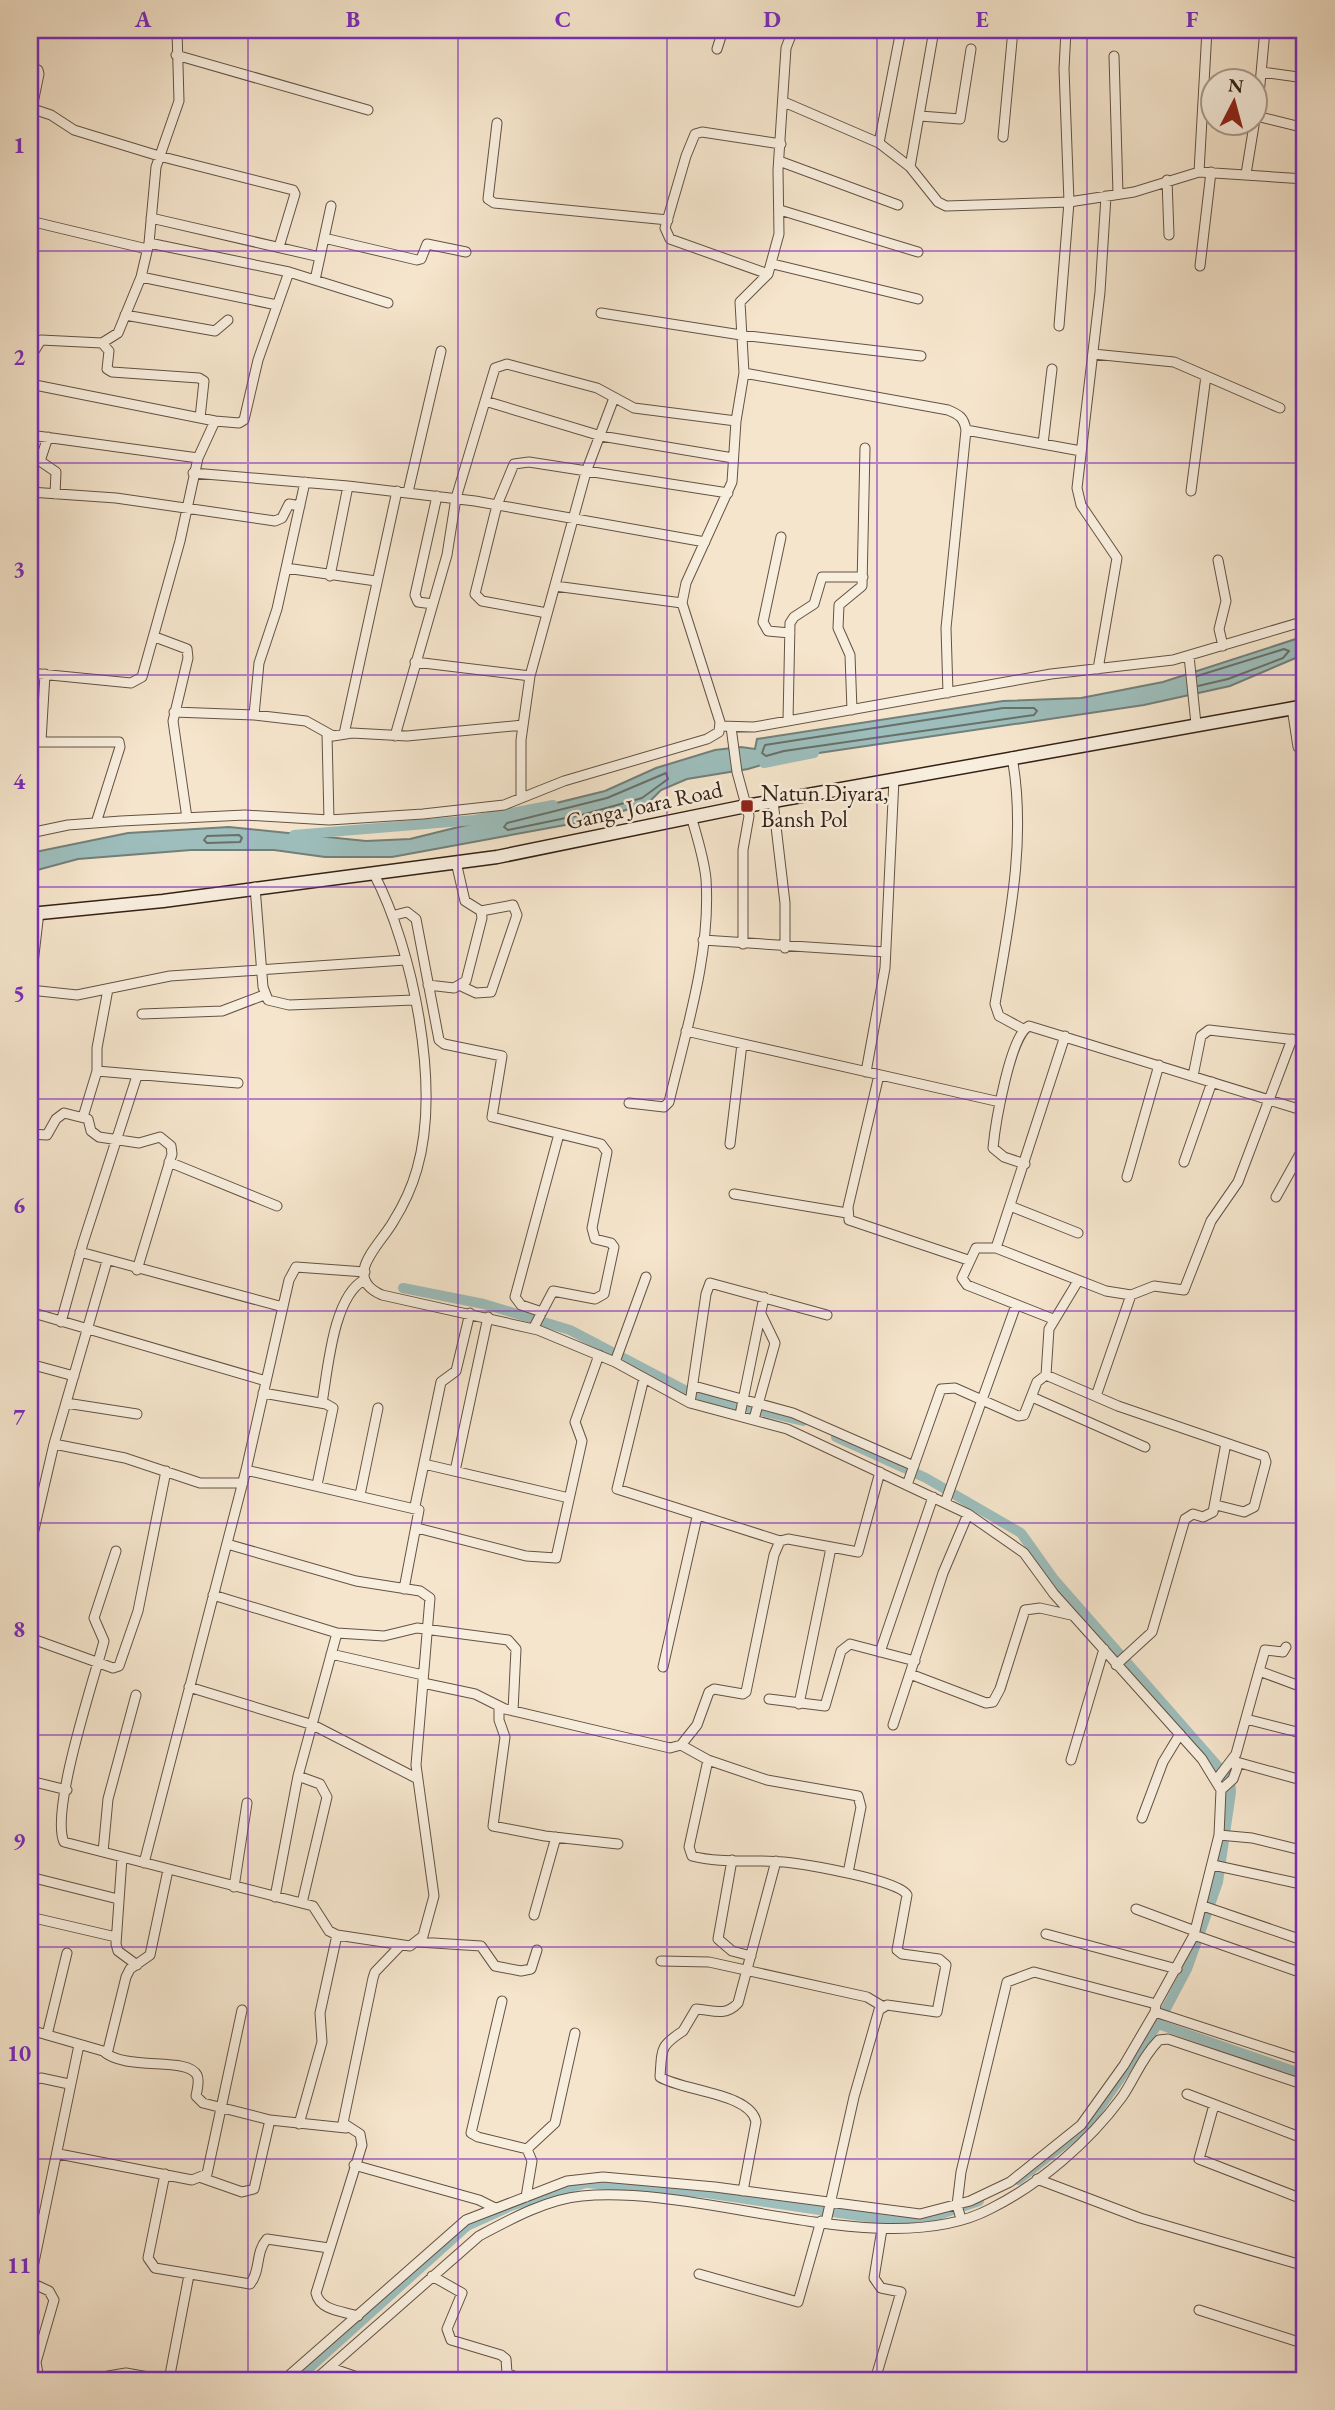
<svg xmlns="http://www.w3.org/2000/svg" width="1335" height="2410" viewBox="0 0 1335 2410" font-family="'EB Garamond',serif">
	<rect width="100%" height="100%" fill="#f5e5cc"/>
	<filter id="stains"><feTurbulence type="fractalNoise" baseFrequency=".00286" numOctaves="4"/><feColorMatrix values="0 0 0 0 .2 0 0 0 0 .09 0 0 0 0 .02 0 0 0 .5 -.17"/></filter>
	<radialGradient id="worn" r=".72"><stop offset=".6" stop-color="#630" stop-opacity="0"/><stop offset="1" stop-color="#630" stop-opacity=".3"/></radialGradient>
	<path fill="#9dbebc" stroke="#737f79" stroke-width="2" d="M1305 636V654L1230 686 1144 705 785 758 748 769 687 779 661 790 647 804 587 821 392 857H325L274 850H191L78 859 30 872V853L128 833 229 827 366 841 410 839 605 791 656 768 715 750 741 747 755 749 757 739 1003 701 1081 698 1163 682Z"/>
	<g fill="none" stroke-linecap="round" stroke-linejoin="round">
		<path stroke="#687068" stroke-width="2" d="M1197 676 1284 649 1289 651 1283 658 1228 679 1198 686
			M1003 708H1034L1037 711 1034 715 784 751 766 756 762 753 765 745Z
			M666 773 668 779 642 798 585 814 508 830 504 827 507 823 607 798Z
			M239 835 242 838 240 842 207 843 204 840 207 836Z"/>
		<path stroke="#9dbebc" stroke-width="10" d="M764 763 814 753
			M294 835 474 820 553 805
			M403 1288 484 1304 570 1330 692 1394 803 1421
			M836 1437 926 1478 1021 1533 1053 1578 1230 1780 1231 1792 1218 1882 1187 1969 1158 2024 1087 2126 1018 2180
			M1158 2024 1305 2075
			M296 2380 467 2226 511 2206 586 2183 706 2193 893 2221 938 2215 979 2201"/>
		<defs>
			<path id="street" d="M717 49 723 30
				M176 55 368 110
				M1114 56 1118 194
				M30 67 38 70 39 74 32 108
				M1262 72 1305 78
				M784 102 879 143 910 167 938 202 946 206 1069 202 1134 192 1199 172 1305 179
				M30 108 51 115 74 130 159 156 293 190 295 194 279 247
				M920 116 960 119 971 49
				M1256 116 1305 128
				M497 123 488 199 494 203 668 220
				M1003 137 1013 30
				M879 143 901 30
				M779 161 898 205
				M910 167 934 30
				M1199 172 1207 30
				M1246 174 1259 95 1265 30
				M1167 180 1169 235
				M780 210 918 252
				M151 218 320 257
				M30 221 147 249
				M324 238 417 260 421 259 427 244 466 252
				M773 264 918 299
				M1200 266 1211 172
				M289 272 388 303
				M768 274 670 239 665 228 686 156 695 134 702 132 781 144
				M141 277 277 305
				M315 280 331 206
				M601 313 741 335 921 356
				M125 315 215 331 228 320
				M1059 326 1069 202 1064 69 1066 30
				M102 343 109 351 107 369 112 372 199 378 204 381 200 418
				M1093 354 1174 362 1280 408
				M30 358 41 340 102 343 118 333 141 277 149 243 156 167 179 101 177 30
				M744 373 948 410C960 415 964 418 966 430L946 628 948 693
				M30 384 215 421
				M485 401 601 436 733 458
				M966 430 1081 451
				M30 435 198 458 215 421 239 423 244 420 258 360 289 272 149 243
				M48 437 40 461 56 472 55 494
				M1043 444 1052 369
				M193 473 348 486 475 501 705 542
				M1191 491 1206 376
				M30 492 116 498 275 521 282 518 289 504 300 506
				M408 492 441 351
				M781 537 763 622 768 631 790 633
				M1218 560 1226 601 1219 629 1223 646
				M286 568 376 581
				M330 576 348 486
				M555 586 682 603
				M433 604 418 602 415 595 437 496
				M547 613 482 601 475 594 497 505 514 464 529 462 728 493
				M155 637 187 649 188 658 173 721 187 818
				M1189 656 1196 724
				M415 662 530 676
				M1098 669 1117 558 1081 505 1077 488 1100 292 1106 196
				M30 673 131 683 142 677 180 541 198 458
				M1292 708 1298 747
				M852 710 850 655 838 628 839 605 862 586 865 448
				M174 712 254 715 306 721 333 736 352 733 407 736 523 725
				M254 715 259 663 277 609 305 482
				M788 721 790 623 794 617 814 604 822 577H863
				M720 726 754 727 1051 674 1173 660 1305 621
				M731 727 737 772 749 816 743 850V944
				M327 734 329 820
				M344 734 397 491
				M395 736 447 555 456 498 495 368 507 364 597 388 634 408 736 421
				M41 741 45 674
				M30 742H119L120 747 96 823
				M1012 757C1027 839 1009 923 995 1004L999 1016 1023 1029
				M521 798V740L530 676 586 472 614 398
				M773 801 785 903V948
				M30 833 68 825 121 821 245 815 329 820 423 814 504 805 564 781 707 739 719 732 720 722 682 603 686 583 732 482 736 421 744 373 740 302 768 274 779 234 778 170 786 48 793 30
				M374 874C413 949 441 1086 417 1169 412 1187 403 1206 393 1222 380 1245 341 1277 382 1295L538 1330 615 1362 690 1403 787 1429 968 1514 1024 1553 1054 1594 1202 1759 1221 1790 1219 1835 1194 1935 1156 2004 1155 2012
				M255 887 263 987 268 1000 289 1005 414 1000
				M395 915 407 912 416 919 439 1040 444 1044 502 1056 492 1117 601 1144 607 1152 592 1228 595 1239 611 1243 614 1247 604 1294 595 1299 553 1291 533 1329
				M703 940 885 952
				M428 985 454 988 466 981 482 918 481 911 465 901 456 862
				M461 986 476 993 491 992 517 915 513 905 481 911
				M30 989 39 912
				M30 990 77 995 170 976 405 960
				M142 1014 222 1011 264 995
				M686 1031 1000 1102
				M1303 1040 1305 1025
				M97 1071V1048L108 989
				M866 1072 885 968 894 779
				M879 1075 848 1207 849 1220 968 1260
				M1193 1076 1201 1036 1209 1030 1305 1041
				M629 1103 664 1107 669 1102C686 1030 711 954 706 879 704 858 697 837 691 816
				M83 1117 97 1071 238 1083
				M30 1134 47 1135 56 1119 64 1113 88 1119 91 1131 99 1137 139 1143 160 1137 171 1146 172 1154 137 1270
				M730 1144 742 1044
				M169 1162 277 1206
				M1184 1162 1212 1082
				M1025 1164 1004 1157 993 1148C995 1126 1010 1035 1029 1026L1305 1111
				M1127 1177 1159 1065
				M734 1194 847 1213
				M1276 1197 1305 1145
				M1010 1206 1078 1233
				M996 1248 1065 1036
				M80 1252 283 1307
				M30 1312 266 1381
				M542 1312 521 1305 515 1297 559 1134
				M1053 1319 967 1285 962 1278 976 1248H996L1106 1291 1131 1295 1154 1286 1184 1290 1211 1221 1238 1182 1292 1039
				M61 1322 83 1243 137 1076
				M615 1362 646 1277
				M30 1364 74 1376
				M1046 1375 1049 1329 1078 1281
				M644 1378 617 1489 780 1541
				M694 1386 793 1413 914 1466
				M263 1393 326 1404 333 1408 317 1485
				M1096 1396 1131 1295
				M1032 1397 1145 1447
				M66 1403 137 1414
				M322 1403C328 1369 333 1297 364 1280
				M690 1403 706 1294 710 1283 827 1315
				M740 1415 764 1297
				M754 1419 775 1343 761 1314
				M54 1444 125 1458 200 1483H243
				M424 1464 569 1498
				M246 1470 419 1510 404 1589
				M455 1471 488 1317
				M907 1485 941 1389 955 1388 1018 1416 1024 1415 1037 1382 1046 1375 1118 1406 1264 1456 1266 1462 1254 1507 1244 1512 1216 1505
				M360 1495 378 1408
				M945 1503 1016 1305
				M415 1506 441 1382 456 1371 470 1313
				M417 1528 526 1556 556 1558 582 1441 575 1422 599 1355
				M30 1547 54 1444 107 1261
				M116 1551 94 1618 104 1641C94 1679 50 1811 64 1842L313 1906 329 1931 337 1935 410 1946 423 1936 434 1896 416 1765 430 1598 420 1591 356 1581 227 1544
				M213 1595 337 1633 384 1636 417 1628 508 1640 516 1649 513 1711
				M30 1638 113 1668 119 1666 138 1611 166 1471
				M880 1652 933 1497
				M331 1654 423 1675
				M1116 1665 1152 1632 1185 1519 1193 1514 1203 1517 1213 1512 1226 1443
				M663 1667 697 1517
				M1259 1671 1265 1650 1283 1652 1286 1647
				M910 1674 986 1703 993 1702 1000 1689 1025 1610 1040 1608 1071 1615
				M423 1683 475 1694 505 1709 670 1748 681 1745 697 1725 709 1692 714 1689 743 1694 746 1692 774 1555 780 1541 788 1539 858 1552 880 1472
				M189 1687 313 1725 416 1778
				M769 1699 825 1706 841 1651 850 1644 915 1661
				M799 1704 831 1548
				M499 1706V1720L505 1737 493 1826 545 1836 618 1844
				M1246 1719 1305 1734
				M893 1725 943 1573 968 1514
				M681 1745 708 1760 767 1780 858 1796 861 1807 848 1873
				M708 1760 689 1847 692 1856C721 1864 754 1859 784 1862 804 1864 900 1880 907 1895L897 1950 902 1954 939 1959 946 1965 937 2012 887 2005 879 2010 854 2097 826 2222
				M1071 1760 1104 1649
				M1233 1761 1305 1781
				M298 1776 320 1784 327 1797 302 1903
				M1217 1779 1236 1754 1259 1671 1305 1688
				M30 1781 67 1790
				M1221 1790 1233 1779 1237 1768 1233 1761
				M1142 1818 1163 1762 1180 1734
				M1219 1835 1252 1838 1305 1851
				M103 1852 108 1799 136 1695
				M122 1858 116 1944 118 1951 137 1965
				M732 1860 718 1939 732 1951 751 1956
				M144 1863 246 1470 289 1280 296 1267 365 1272
				M1213 1865 1301 1884
				M30 1877 118 1899
				M234 1887 247 1803
				M275 1897 298 1776 337 1633
				M1203 1906 1305 1941
				M1136 1909 1195 1931
				M534 1915 556 1837
				M30 1917 116 1937
				M1046 1934 1177 1969
				M1194 1935 1305 1974
				M418 1942 481 1946 495 1966 521 1971 531 1969 537 1950
				M661 1961 709 1962 867 1997 882 2006
				M502 2001 471 2133 478 2137 527 2149 532 2161 526 2197
				M30 2030 103 2051 108 2050 126 1977 130 1969 150 1955 168 1870
				M47 2035 67 1953
				M103 2051C126 2072 187 2056 197 2075 200 2081 197 2090 196 2096L203 2103 270 2120 346 2128
				M30 2086 31 2081 41 2078 69 2084
				M1187 2094 1305 2139
				M1214 2105 1199 2159 1305 2200
				M299 2124 322 2042 320 2013 337 1935
				M527 2149 555 2123 575 2033
				M59 2154 192 2180 207 2174 242 2010
				M354 2165 479 2200 495 2208
				M165 2174 148 2258 155 2268 250 2284C261 2271 255 2252 267 2239L329 2248
				M202 2178 242 2192 254 2189 270 2120
				M1037 2179 1140 2218 1305 2266
				M743 2191 756 2122C751 2093 682 2091 660 2077 662 2048 660 2046 683 2031L696 2009C713 2010 725 2017 738 2003L776 1861
				M961 2219 957 2205 961 2172 1007 1982 1034 1972 1156 2004
				M699 2274 798 2302 821 2221
				M432 2276 462 2293 447 2329 451 2340 501 2355 506 2359 507 2373 522 2380
				M1199 2310 1305 2344
				M358 2316C343 2311 320 2311 316 2293L362 2145 360 2134 343 2123 373 1978 375 1972 400 1946
				M331 2368 366 2380
				M39 2380 36 2362 54 2300 49 2291 34 2284 32 2272 79 2045
				M105 2380 108 2376 126 2373 165 2380
				M169 2380 189 2275
				M284 2380 466 2220 567 2181 603 2177 715 2187 920 2214 970 2201 1010 2182 1081 2125 1124 2065 1155 2012 1305 2061
				M315 2380 479 2236C509 2220 547 2199 582 2196 702 2184 885 2264 990 2209 1040 2184 1089 2142 1122 2097 1135 2078 1142 2057 1159 2040L1168 2039 1305 2085
				M875 2380 901 2292 881 2288 874 2278 882 2229"/>
			<path id="secondary" d="M30 914 163 901 497 857 746 806 1305 706"/>
		</defs>
		<use href="#street" stroke="#645243" stroke-width="11"/>
		<use href="#secondary" stroke="#342115" stroke-width="15"/>
		<use href="#street" stroke="#f8eede" stroke-width="9"/>
		<use href="#secondary" stroke="#f8eede" stroke-width="12"/>
	</g>
	<path fill="none" stroke="#7b2cbf" stroke-width="2" stroke-opacity="0.55" d="M248 30V2380M458 30V2380M667 30V2380M877 30V2380M1087 30V2380M30 251H1305M30 463H1305M30 675H1305M30 887H1305M30 1099H1305M30 1311H1305M30 1523H1305M30 1735H1305M30 1947H1305M30 2159H1305"/>
	<rect fill="#8f2418" stroke="#f8eede" stroke-width="2.5" x="740" y="799" width="14" height="14" rx="3.5"/>
	<g text-anchor="middle" dominant-baseline="central" stroke-width="5" stroke-linejoin="round" paint-order="stroke">
		<g font-size="23" fill="#342115" stroke="#f8eede" text-anchor="start">
			<text x="761" y="793">Natun Diyara,<tspan x="761" dy="26">Bansh Pol</tspan></text>
		</g>
		<g font-size="23" fill="#342115" stroke="#f8eede">
			<text transform="translate(644 805) rotate(-12)">Ganga Joara Road</text>
		</g>
	</g>
	<rect width="1335" height="2410" fill="none" stroke="#f5e5cc" stroke-width="77"/>
	<g transform="translate(1234 102) rotate(6)"><circle r="33" fill="#f8eede" stroke="#aa9c8e" stroke-width="2"/>
	<path d="M0-5L12 26L0 18L-12 26Z" fill="#8f2418"/>
	<text y="-10" font-size="19" font-weight="bold" text-anchor="middle" fill="#342115">N</text>
	</g>
	<rect x="38" y="38" width="1258" height="2334" fill="none" stroke="#7b2cbf" stroke-width="2.5"/>
	<g font-size="23" text-anchor="middle" font-weight="bold" fill="#7b2cbf">
		<text x="143" y="27">A</text>
		<text x="353" y="27">B</text>
		<text x="563" y="27">C</text>
		<text x="772" y="27">D</text>
		<text x="982" y="27">E</text>
		<text x="1192" y="27">F</text>
		<text x="19" y="153">1</text>
		<text x="19" y="365">2</text>
		<text x="19" y="577">3</text>
		<text x="19" y="789">4</text>
		<text x="19" y="1001">5</text>
		<text x="19" y="1213">6</text>
		<text x="19" y="1425">7</text>
		<text x="19" y="1637">8</text>
		<text x="19" y="1849">9</text>
		<text x="19" y="2061">10</text>
		<text x="19" y="2273">11</text>
	</g>
	<rect width="100%" height="100%" filter="url(#stains)"/>
	<rect width="100%" height="100%" fill="url(#worn)"/>
</svg>
